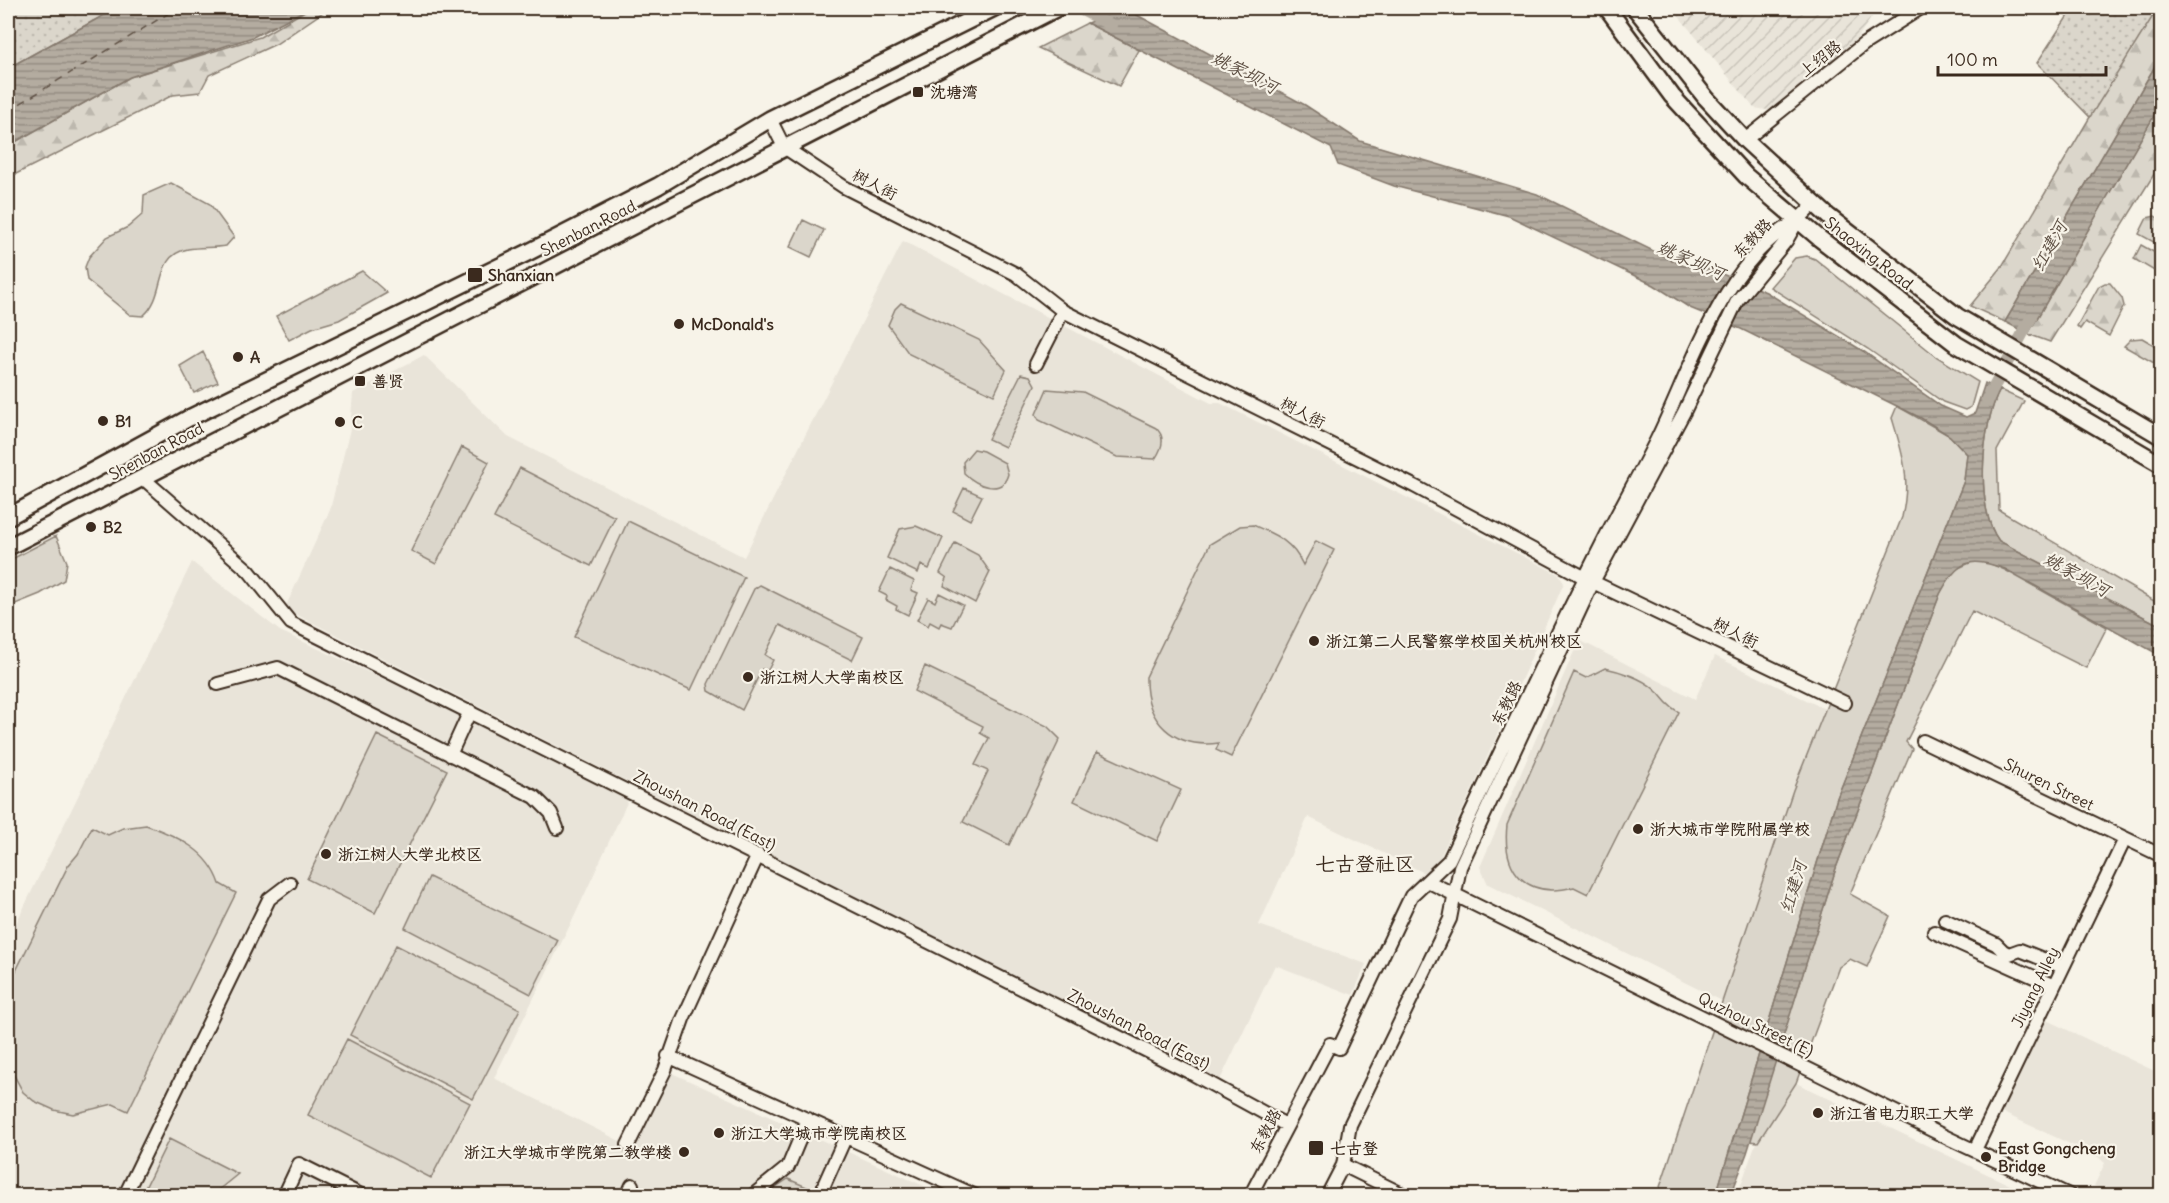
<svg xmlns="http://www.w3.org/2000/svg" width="2169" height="1203" viewBox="0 0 2169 1203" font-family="Delius,'LXGW WenKai TC',sans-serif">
	<defs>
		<pattern id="industrial-furrows" width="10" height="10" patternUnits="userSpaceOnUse" patternTransform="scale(1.5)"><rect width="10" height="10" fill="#e9e4d9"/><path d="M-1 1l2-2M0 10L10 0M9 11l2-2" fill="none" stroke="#c9c4ba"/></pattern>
		<pattern id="forest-firs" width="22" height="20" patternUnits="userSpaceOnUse" patternTransform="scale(1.5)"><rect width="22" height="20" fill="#dbd6cb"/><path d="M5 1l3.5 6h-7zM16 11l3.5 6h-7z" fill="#bdb8ae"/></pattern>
		<pattern id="park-dots" width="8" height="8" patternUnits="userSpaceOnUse" patternTransform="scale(1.5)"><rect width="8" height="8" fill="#dbd6cb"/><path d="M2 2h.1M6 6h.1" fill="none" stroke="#bdb8ae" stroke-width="1.8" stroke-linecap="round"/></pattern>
		<pattern id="water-rules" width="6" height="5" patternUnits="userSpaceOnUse" patternTransform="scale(1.5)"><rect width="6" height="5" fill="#b4aca0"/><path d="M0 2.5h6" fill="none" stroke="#948c82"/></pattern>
	</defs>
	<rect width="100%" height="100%" fill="#f7f3e8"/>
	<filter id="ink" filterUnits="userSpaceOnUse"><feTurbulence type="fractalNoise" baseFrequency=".0167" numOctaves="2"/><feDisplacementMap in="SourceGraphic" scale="12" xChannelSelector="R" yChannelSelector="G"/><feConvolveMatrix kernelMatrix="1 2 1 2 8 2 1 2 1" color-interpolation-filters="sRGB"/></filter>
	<g filter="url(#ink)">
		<path fill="#e9e4d9" d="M903 241 1211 403H1220L1558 574 1564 583 1481 771 1431 876 1308 817 1259 925 1366 964 1353 995 1275 965 1220 1080 293 613 286 606 330 510 350 429 353 393 424 355 508 437 744 557Z
			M192 562 280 631 631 794 576 913 494 1078 628 1145 665 1070 944 1195H8V940Z
			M1579 640 1695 699 1715 656 1825 709 1793 790 1722 1001 1488 884 1480 867Z
			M2042 1018 2161 1074V1195H2114L2094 1186 2105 1163 2098 1157 1999 1111Z
			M1796 1083 1928 1146 2031 1195 1737 1196 1754 1148Z"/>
		<path fill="url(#industrial-furrows)" d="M1672 8H1878L1849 50 1774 111 1754 108Z"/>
		<path fill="#dbd6cb" stroke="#8b8074" stroke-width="1.5" d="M171 183 210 204 234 237 226 246C214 248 200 247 188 249 152 256 168 295 143 316L130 315 87 280 85 267 89 257 107 237 128 227 143 214 144 195Z
			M803 220 824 230 811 257 790 247Z
			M1807 256 1815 259 1937 357 1978 382 1971 407 1965 410 1943 402 1868 349 1770 287 1795 258Z
			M362 271 387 293 339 320 312 328 289 340 276 316Z
			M901 303 979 340 1006 370 994 395 909 354 888 325 895 309Z
			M203 352 218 382 194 393 180 366Z
			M1021 374 1030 376 1035 385 1005 447 988 439Z
			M1047 389 1083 392 1156 428C1166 437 1162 449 1155 459L1117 457 1039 420 1036 414Z
			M2000 390 2024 401 1997 451 1999 510 2161 605V626L1999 541C1975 510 1981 424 2000 390Z
			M1897 406 1950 436 1967 454 1964 481 1837 798 1716 1195 1657 1196 1793 790 1902 517C1911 478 1903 455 1892 418Z
			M462 447 489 462 436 564 411 551Z
			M974 449 983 451 1005 463 1008 474C1002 497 976 485 964 473L963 462Z
			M520 468 615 517 591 566 494 518Z
			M964 488 982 496 970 520 953 511Z
			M628 521 744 577 691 690 574 637Z
			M1253 525C1276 535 1292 541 1303 565L1316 541 1334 550 1231 757 1216 750 1219 743C1174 749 1145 722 1146 677L1210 544 1240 526Z
			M916 526 943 538 929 569 921 565 918 573 887 558 900 529Z
			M56 536 67 562 64 580 40 594 8 607V561Z
			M955 543 978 555 990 572 975 603 944 586 947 578 940 573Z
			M1974 561H1984L2005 570 2107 627 2086 668 1972 611 1906 742 1912 749 1850 894 1890 916 1867 967 1850 959 1839 967 1796 1083 1758 1142 1750 1141 1836 868 1940 594 1952 571Z
			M890 569 914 581 911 590 918 593 908 615 896 609 897 606 886 600 887 596 879 592Z
			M760 585 863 637 852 660 780 625 765 655 773 660 768 670 762 669 742 710 709 691 708 684 754 589Z
			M939 593 963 605 952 627 941 623 939 627 930 622 928 626 917 620 928 598 935 602Z
			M925 666 1047 726 1060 739 1009 845 963 822 988 771 975 765 989 738 980 733 983 726 914 691Z
			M1605 668C1620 671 1642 678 1654 689 1666 699 1663 703 1679 712L1588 894 1574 887C1526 899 1502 872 1507 825L1574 672 1586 678Z
			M377 735 447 770 375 913 307 879Z
			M1097 752 1181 790 1157 841 1074 801Z
			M146 825C178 836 209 851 220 884L236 893 128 1111 113 1104 73 1114 54 1110 34 1101 23 1092 8 1064V987L68 866 78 854 92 827 108 835 123 828Z
			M429 877 558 940 531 994 405 928Z
			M396 945 520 1009 473 1099 350 1035Z
			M347 1039 470 1103 431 1178 308 1115Z
			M169 1139 238 1174 212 1195H145V1188Z
			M788 1179 816 1191V1195H764Z"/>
		<path fill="url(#forest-firs)" stroke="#8b8074" stroke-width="1.5" d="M310 8H329L276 44 209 75 200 92 173 95 8 178V146L130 77 260 37Z
			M2140 8H2161V56L2005 322 1970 306 2001 268 2090 117 2069 95Z
			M1087 23 1139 50 1119 86 1038 48Z
			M2161 103V163L2050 342 2028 334Z
			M2155 216 2161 220V246L2139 234 2147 218Z
			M2141 245 2161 256V275L2134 259Z
			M2105 283H2110L2122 298 2124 306 2109 336 2085 322 2080 329 2077 326 2099 286Z
			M2142 338 2161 349V367L2124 346 2131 339Z"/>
		<path fill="url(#park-dots)" stroke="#8b8074" stroke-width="1.5" d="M8 8H117L8 68Z
			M2073 8H2158L2090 117 2037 63Z"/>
		<path fill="url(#water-rules)" stroke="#84786c" stroke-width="1.5" d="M117 8H309L253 37 130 77 8 146V68Z
			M1124 8 1305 105 1360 141 1537 194 1684 266 1700 265 1766 292 1863 351 1941 406 1966 417 1975 413 1985 383 2000 390C1981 424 1975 510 1999 541L2161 626V656L2005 569C1969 555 1958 561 1940 594L1836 868 1747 1153 1731 1195H1716L1837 798 1964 481 1967 454 1950 436 1921 418 1741 329 1690 308 1654 285 1509 216 1394 186 1338 165 1331 148 1087 23Z
			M2161 56V104L2028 334 2005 322Z"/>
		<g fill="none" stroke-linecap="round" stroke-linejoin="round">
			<path stroke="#b4aca0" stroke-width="12" d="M1078 8 1111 25
				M1987 400 2031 318"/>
			<path stroke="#5f5145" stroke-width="1.5" stroke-dasharray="8 6" stroke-linecap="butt" d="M8 111 177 8"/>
			<defs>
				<path id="minor" d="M770 119 784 147 844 187 1016 274 1063 311 1414 486 1593 582 1845 703
					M1745 140 1864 44 1921 8
					M1036 364 1063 311
					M144 479 249 571 291 623 1189 1072 1286 1125
					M218 684 278 668 535 797 551 813 557 828
					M1923 741 2162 856
					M450 755 470 711
					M1427 881 1950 1139 2071 1196
					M1945 920 1996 944 2003 951 2009 954 2020 950 2063 967
					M1934 932 2054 986
					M668 1056 976 1196
					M628 1145 665 1070 683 1019 758 855
					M1975 1150 2125 839
					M1343 1165 1406 1196
					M127 1191 269 899 290 883
					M284 1196 299 1164 363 1196
					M627 1196 632 1185
					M752 1196 788 1167 808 1119
					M824 1196V1185L846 1136
					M1250 1196 1330 1044 1339 1048 1411 896 1449 860C1499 755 1548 650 1601 546 1618 511 1638 477 1656 441 1692 368 1722 262 1798 220
					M1327 1196 1343 1165 1350 1125 1450 919 1460 867 1593 582 1684 412 1737 301 1786 241 1798 220 1814 204"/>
				<path id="major" d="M1607 8 1672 96 1746 176 1819 238 1956 344 2162 465
					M1635 8 1706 98 1745 140 1829 217 1957 316 2162 437
					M8 517 189 418 527 253 658 186 770 119 994 8
					M8 547 1057 8"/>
			</defs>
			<use href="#minor" stroke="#3b2a1e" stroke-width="16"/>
			<use href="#major" stroke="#3b2a1e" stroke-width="20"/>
			<use href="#minor" stroke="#f7f3e8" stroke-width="12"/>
			<use href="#major" stroke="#f7f3e8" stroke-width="15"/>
		</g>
	</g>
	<g fill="#3b2a1e" stroke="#f7f3e8" stroke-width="2">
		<rect x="912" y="86" width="12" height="12" rx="3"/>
		<rect x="467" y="267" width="16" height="16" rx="3"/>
		<circle cx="679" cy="324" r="6"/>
		<circle cx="238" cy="357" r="6"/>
		<rect x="354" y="375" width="12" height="12" rx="3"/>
		<circle cx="103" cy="421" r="6"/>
		<circle cx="340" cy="422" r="6"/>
		<circle cx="91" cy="527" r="6"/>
		<circle cx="1314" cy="641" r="6"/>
		<circle cx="748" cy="677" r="6"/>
		<circle cx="1638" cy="829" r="6"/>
		<circle cx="326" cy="854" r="6"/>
		<circle cx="1818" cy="1113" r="6"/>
		<circle cx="719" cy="1133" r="6"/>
		<rect x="1308" y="1140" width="16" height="16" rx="3"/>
		<circle cx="684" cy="1152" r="6"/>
		<circle cx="1986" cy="1157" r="6"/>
	</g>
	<g text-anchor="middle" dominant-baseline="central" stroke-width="4.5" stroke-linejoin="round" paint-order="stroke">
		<g font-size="16" fill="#3b2a1e" stroke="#f7f3e8">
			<text transform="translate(1820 58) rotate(-39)">上绍路</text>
			<text transform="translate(875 184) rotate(27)">树人街</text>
			<text transform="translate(588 228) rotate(-27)">Shenban Road</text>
			<text transform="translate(1752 238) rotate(-46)">东教路</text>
			<text transform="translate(1869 253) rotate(38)">Shaoxing Road</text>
			<text transform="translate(1303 412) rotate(27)">树人街</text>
			<text transform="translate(156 451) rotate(-28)">Shenban Road</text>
			<text transform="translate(1736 632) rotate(26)">树人街</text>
			<text transform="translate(1506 703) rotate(-64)">东教路</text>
			<text transform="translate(2049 784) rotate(26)">Shuren Street</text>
			<text transform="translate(705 810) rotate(27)">Zhoushan Road (East)</text>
			<text transform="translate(2035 987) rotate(-64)">Jiyang Alley</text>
			<text transform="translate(1756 1024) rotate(26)">Quzhou Street (E)</text>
			<text transform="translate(1139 1029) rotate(27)">Zhoushan Road (East)</text>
			<text transform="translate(1265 1131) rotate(-62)">东教路</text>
		</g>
		<g font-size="16" font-weight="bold" fill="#3b2a1e" stroke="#f7f3e8" text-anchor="start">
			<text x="930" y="92">沈塘湾</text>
			<text x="488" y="275">Shanxian</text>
			<text x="691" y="324">McDonald's</text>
			<text x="250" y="357">A</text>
			<text x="372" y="381">善贤</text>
			<text x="115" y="421">B1</text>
			<text x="352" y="422">C</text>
			<text x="103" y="527">B2</text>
			<text x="1326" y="641">浙江第二人民警察学校国关杭州校区</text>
			<text x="760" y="677">浙江树人大学南校区</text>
			<text x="1650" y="829">浙大城市学院附属学校</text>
			<text x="338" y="854">浙江树人大学北校区</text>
			<text x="1830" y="1113">浙江省电力职工大学</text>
			<text x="731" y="1133">浙江大学城市学院南校区</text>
			<text x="1330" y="1148">七古登</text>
			<text x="1998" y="1148">East Gongcheng<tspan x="1998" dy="18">Bridge</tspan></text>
			<text x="672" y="1152" text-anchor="end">浙江大学城市学院第二教学楼</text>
		</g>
		<g font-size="18" font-style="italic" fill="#5f5145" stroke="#f7f3e8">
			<text transform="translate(1245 72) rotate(27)">姚家坝河</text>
			<text transform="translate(2049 246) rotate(-61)">红建河</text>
			<text transform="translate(1691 260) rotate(24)">姚家坝河</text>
			<text transform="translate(2077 574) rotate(29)">姚家坝河</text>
			<text transform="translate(1793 887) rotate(-74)">红建河</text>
		</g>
		<g font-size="20" fill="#3b2a1e" stroke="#f7f3e8">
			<text x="1365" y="863">七古登社区</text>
		</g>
	</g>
	<rect width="2169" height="1203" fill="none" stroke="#f7f3e8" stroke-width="30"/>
	<rect x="15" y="15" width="2139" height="1173" fill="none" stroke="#3b2a1e" stroke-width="2" filter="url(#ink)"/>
	<path d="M1938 66v9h168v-9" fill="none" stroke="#3b2a1e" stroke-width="3"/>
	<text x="1947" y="66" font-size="18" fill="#3b2a1e" stroke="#f7f3e8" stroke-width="4.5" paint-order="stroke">100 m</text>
</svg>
